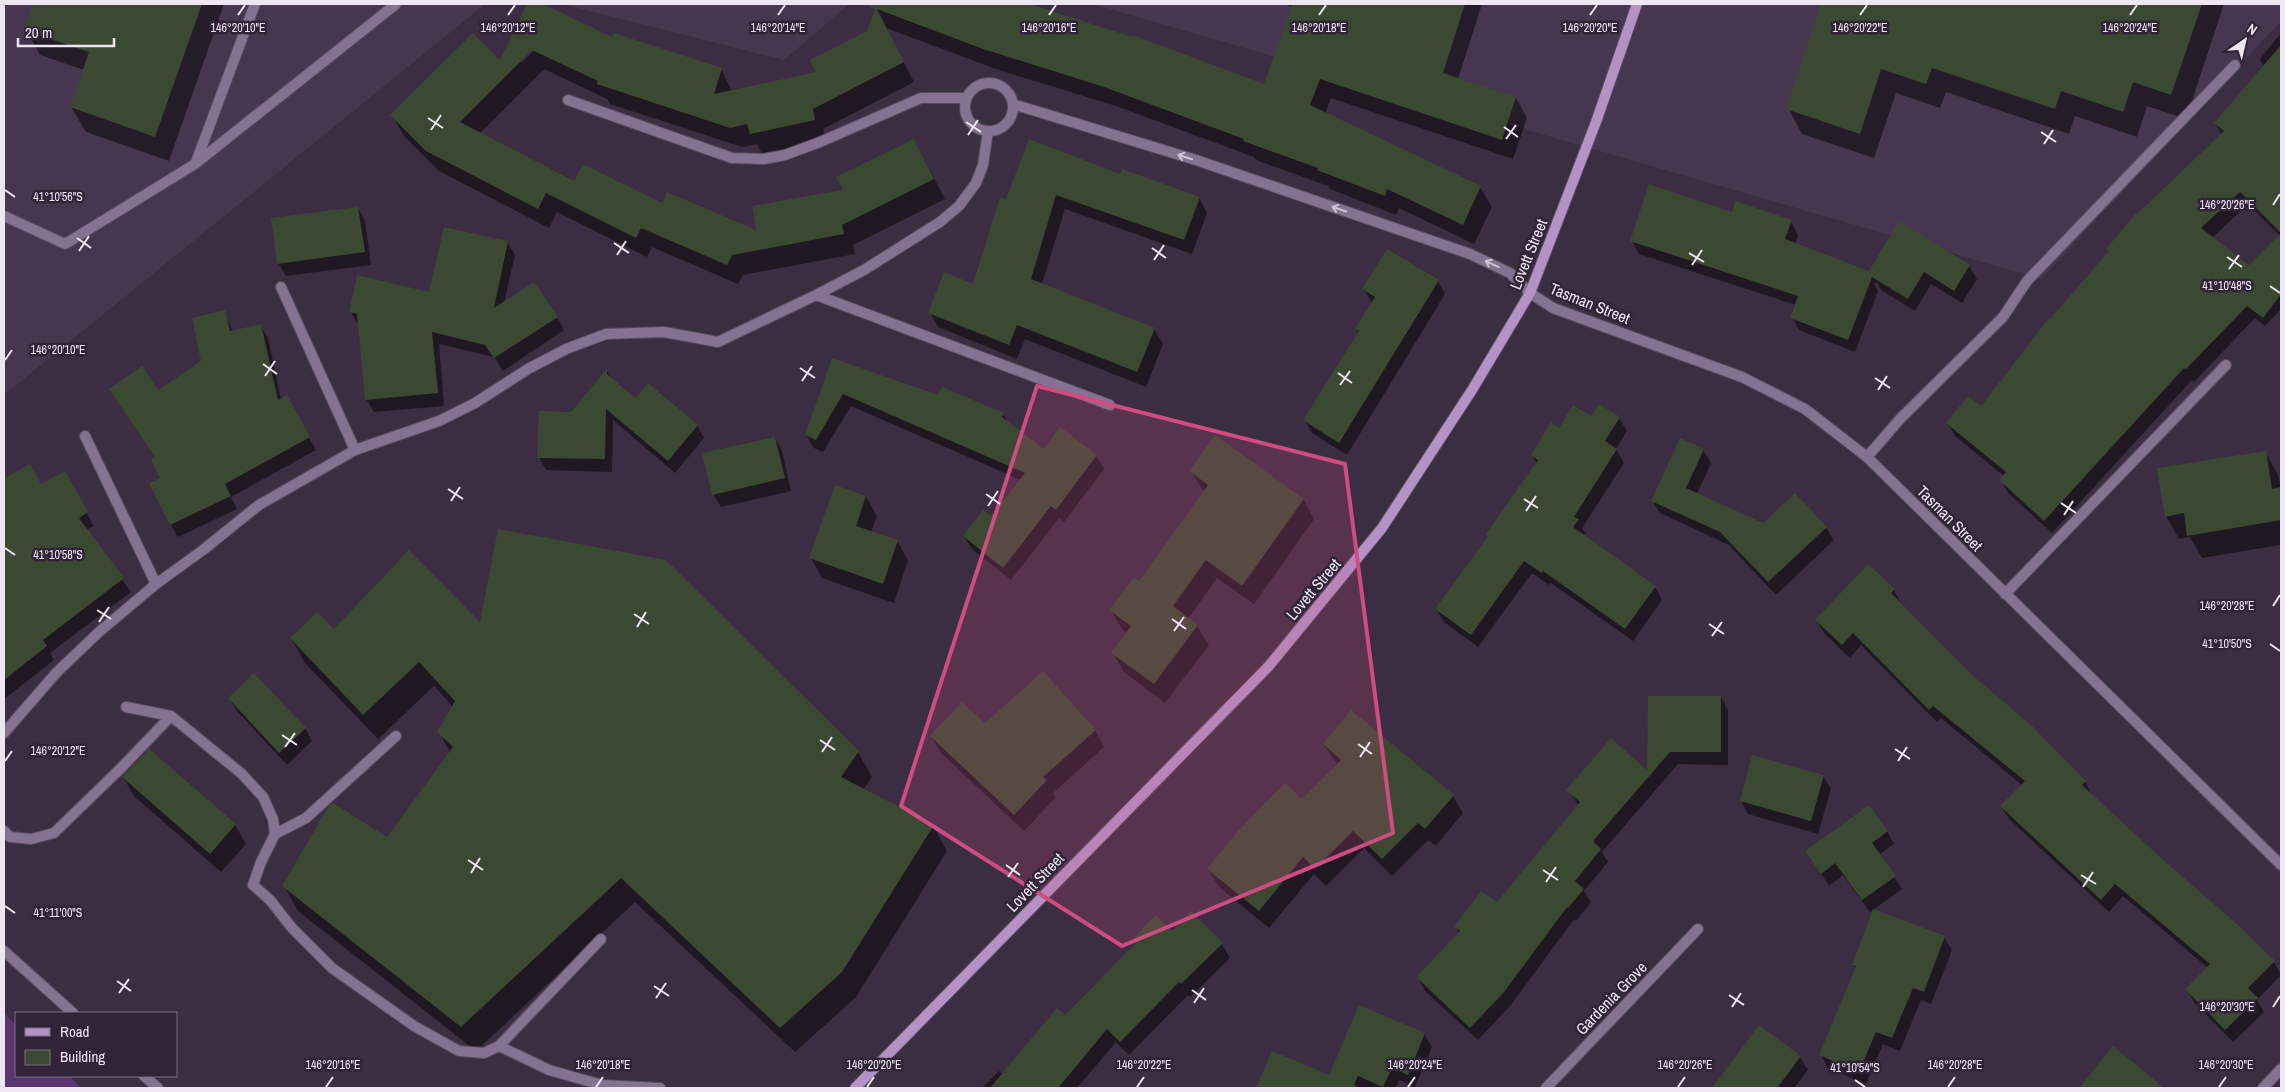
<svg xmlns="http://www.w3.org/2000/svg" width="2285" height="1092" viewBox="0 0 2285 1092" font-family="'Archivo Narrow',sans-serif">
	<rect width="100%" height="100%" fill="#3b2d42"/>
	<path fill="#473650" d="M4 4H485L4 395Z
		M562 4H849L784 60Z
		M1093 4H2281V21L2041 279Z"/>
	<path fill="#5b356d" d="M4 1013 16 1025V1076H69L82 1088H4Z"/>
	<path fill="#0007" fill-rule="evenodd" d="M35 4H224L169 161 86 132 71 107 84 70 40 55 26 30Z
		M528 4H540L613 38 721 69 732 91 818 73 868 32 878 4H1026L1264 86 1293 7 1285 4H1482L1458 79 1516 98 1527 118 1513 159 1331 98 1325 114 1480 187 1492 207 1474 244 1399 208 1396 215 1330 189 1328 186 1256 160 1254 157 1116 106 996 69 886 28 914 82 823 129 826 140 762 154 757 144 742 147 610 104 607 99 544 69 480 133 575 182 758 232 845 190 914 140 945 199 853 245 855 254 743 275 738 284 652 247 647 257 557 212 549 228 439 171 403 135 392 115 501 62ZM536 45 538 47 521 63V60Z
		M1823 4H2224L2186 119 2147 106 2137 137 2075 116 2069 134 1946 92 1940 108 1896 93 1874 158 1802 134 1788 108Z
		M2281 33V309L2265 326 2255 318 2194 382 2192 380 2052 533 2008 493 2001 480 2004 476 1955 436 1948 423 1982 408 2050 321 2109 252 2108 249 2137 215 2222 135 2215 123 2264 67 2260 59ZM2248 204 2280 236 2250 266 2212 238Z
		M1120 176 1199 198 1207 213 1192 254 1065 209 1042 284 1154 329 1163 344 1146 387 1025 339 1017 359 938 327 930 313 974 286 1007 200Z
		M358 208 365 221 371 265 286 276 278 263Z
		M1733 213 1791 222 1798 235 1795 244 1870 272 1969 266 1977 279 1962 303 1931 284 1915 311 1881 290 1877 283H1874L1878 291 1855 352 1799 330 1792 317 1796 305 1639 254 1632 241Z
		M507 242 515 255 504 303 557 317 564 330 503 371 494 357 439 344 444 406 374 412 366 399 359 325 350 311 430 294Z
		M1438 281 1445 294 1347 455 1312 433 1305 420 1359 334 1356 329 1372 303 1364 289Z
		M224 312 233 332 260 325 268 338 281 400 286 397 316 450 231 497 237 509 178 537 171 525 156 458 158 391 203 361Z
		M832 359 939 397 1003 414 1009 425 1044 451 1060 429 1096 456 1104 469 1064 522 1059 518 1011 580 972 549 964 536 991 518 1021 480 851 406 823 452 814 448 806 435Z
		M607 371 612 380 635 400 697 425 704 438 675 473 613 420 612 472 546 470 539 457Z
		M1599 406 1619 418 1627 431 1616 449 1624 463 1582 528 1585 533 1583 536 1655 587 1662 600 1633 641 1551 583 1549 585 1532 573 1478 647 1444 622 1436 609 1489 537 1537 464 1532 455 1559 429 1592 418Z
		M775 438 782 451 791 491 721 507 713 494Z
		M1703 450 1711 463 1697 494 1764 525 1826 528 1834 540 1776 595 1729 545 1660 513 1652 500Z
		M2265 452 2278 475 2281 488V553L2280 545 2202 558 2190 537 2179 539 2166 516Z
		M29 466 41 486 64 473 94 526 86 530 131 592 50 653 54 660 4 699V506L7 503 4 498V480Z
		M1191 471 1303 499 1314 519 1254 604 1217 578 1188 619 1197 626 1209 645 1165 703 1124 672 1113 653 1127 633 1122 629 1111 610 1139 582 1204 492Z
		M866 497 877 516 871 532 897 541 908 560 894 603 822 578 811 558Z
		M1868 565 1894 590 1901 604 1970 675 2085 781 2092 796 2159 858 2239 927 2274 962 2281 975 2257 1000 2264 1012 2233 1042 2194 1002 2187 989 2208 968 2123 896 2109 912 2009 819 2001 806 2022 785 1941 718 1937 722 1861 645 1850 658 1824 633 1816 620Z
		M481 624 858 752 872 777 863 790 933 826 947 851 856 997 795 1052 635 902 476 1051 298 911 284 886 387 839 450 752 439 732 453 707 434 686 378 739 305 663 291 638 334 631Z
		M1721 697 1728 710V765L1678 764 1602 852 1608 862 1584 891 1591 902 1576 921 1574 919 1511 1005 1478 1040 1425 991 1418 978 1459 934 1456 927 1498 904 1579 806 1568 790 1648 773Z
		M229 698 305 728 312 741 287 765 237 711Z
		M985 725 1095 730 1104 747 1053 793 1055 798 1024 831 941 753 932 737Z
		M1324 745 1453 796 1463 813 1436 846 1428 840 1392 876 1364 848 1326 886 1314 874 1269 928 1219 887 1208 869 1302 801 1338 765Z
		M1823 776 1831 789 1818 834 1748 814 1741 801Z
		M123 777 235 825 246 844 221 872 134 796Z
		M1887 831 1894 844 1879 855 1902 889 1870 912 1843 875 1829 886 1807 852Z
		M1172 933 1222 944 1230 958 1190 997 1188 995 1129 1055 1116 1042 1077 1088H982L999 1071 1003 1075 1065 1016Z
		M1944 937 1952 950 1931 1004 1921 1000 1900 1051 1883 1044 1866 1084 1828 1068 1821 1055 1856 969 1853 965Z
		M1760 1027 1800 1057 1808 1070 1794 1088H1722L1718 1082Z
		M1424 1034 1432 1047 1415 1087 1399 1080 1396 1088H1262L1260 1084 1330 1076Z
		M2114 1048 2156 1083 2159 1088H2080Z"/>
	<path fill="#3b4932" d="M34 4H202L155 137 70 107 89 52 24 30Z
		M527 4H543L612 37 614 33 722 68 714 94 816 72 810 60 867 31 875 9 869 7 870 4H1030L1132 37 1133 35 1264 84 1292 4H1465L1443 73 1516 97 1502 140 1320 79 1310 105 1481 186 1463 225 1387 189 1385 196 1317 170 1318 168 1243 141 1244 139 1104 87 983 49 877 9 904 62 813 109 815 120 750 134 747 124 730 128 597 84 598 81 532 50 460 122 574 181 583 164 662 203 667 192 756 230 752 206 843 190 836 177 914 139 934 179 842 225 844 234 732 255 727 265 641 228 636 238 546 193 538 209 426 151 390 115 473 33 500 60Z
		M1821 4H2202L2171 95 2133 82 2123 112 2061 91 2055 109 1932 68 1926 84 1881 69 1860 134 1786 109Z
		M2281 45V233L2240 192 2201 228 2249 265 2281 233V294L2263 318 2247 306 2186 369 2184 368 2044 521 1999 480 2006 472 1946 423 1968 396 1981 406 2049 318 2050 319 2109 251 2106 249 2136 213 2137 214 2224 131 2214 123Z
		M1029 139 1120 174 1122 169 1200 197 1184 240 1056 195 1031 279 1155 328 1137 372 1017 325 1009 345 928 313 944 272 973 284 1000 197 1006 199Z
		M1649 184 1732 212 1735 201 1792 220 1785 239 1869 271 1899 221 1970 265 1954 291 1924 272 1908 299 1872 277 1848 340 1790 318 1798 296 1630 241Z
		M358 207 365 252 277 264 271 218Z
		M444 227 508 241 494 308 534 282 558 317 494 358 485 345 432 332 438 393 365 400 357 314 349 312 357 275 429 292Z
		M1387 249 1439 280 1339 443 1303 420 1359 331 1355 329 1375 297 1362 289Z
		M225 310 230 331 261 324 278 400 287 395 310 437 225 484 231 496 170 525 149 483 160 478 151 459 155 457 109 389 142 366 158 390 201 361 192 318Z
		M832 358 938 395 942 387 1004 413 1002 417 1044 449 1060 427 1097 455 1056 510 1051 506 1003 568 963 536 983 510 991 516 1025 473 843 394 816 440 805 435Z
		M607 369V374L635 398 648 383 698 425 668 461 606 409 605 459 537 458 539 411 571 412Z
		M1599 404 1620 417 1605 441 1617 449 1574 517 1579 519 1573 527 1656 586 1625 629 1543 571 1542 573 1524 561 1471 635 1435 609 1488 536 1486 534 1538 460 1531 455 1551 422 1559 428 1573 405 1591 416Z
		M1215 435 1304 499 1242 586 1206 560 1173 606 1198 625 1154 684 1111 653 1131 626 1109 610 1134 577 1139 581 1208 485 1189 471Z
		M775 437 785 478 712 495 702 453Z
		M1680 438 1704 449 1686 488 1763 523 1795 493 1827 527 1768 582 1720 532 1651 501Z
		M2266 451 2272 489 2281 487V520L2187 536 2184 513 2165 517 2157 468Z
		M30 464 41 484 65 471 88 512 79 518 124 578 43 640 47 646 4 680V478Z
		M835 485 866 496 856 526 898 540 883 584 809 558Z
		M498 529 666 560 859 751 841 777 934 825 842 972 780 1028 621 878 461 1027 282 886 328 807 333 803 387 837 453 747 437 732 455 701 419 662 363 715 290 638 317 612 334 629 409 550 480 622Z
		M1868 564 1895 589 1891 593 1971 674 2031 725 2086 781 2082 785 2160 857 2239 926 2275 961 2248 988 2258 998 2225 1030 2185 989 2210 964 2115 884 2101 900 2000 806 2025 781 1933 706 1929 710 1853 633 1842 645 1815 620Z
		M1043 671 1096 730 1043 777 1047 780 1014 815 930 736 962 702 985 723Z
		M254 673 306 728 279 753 228 698Z
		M1648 696H1721V752H1670L1593 841 1601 849 1575 881 1584 889 1568 908 1567 907 1504 992 1470 1028 1416 977 1460 931 1454 927 1481 891 1497 902 1580 802 1566 790 1611 738 1647 770Z
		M1351 710 1454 795 1425 829 1418 823 1382 859 1353 831 1315 869 1303 857 1259 911 1207 869 1238 831 1285 783 1302 799 1341 760 1323 744Z
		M149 749 236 824 210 854 122 777Z
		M1752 755 1824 775 1811 821 1740 801Z
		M1869 805 1888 831 1872 843 1896 876 1862 900 1835 863 1821 874 1805 851Z
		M1873 909 1945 936 1924 992 1913 988 1892 1038 1876 1032 1859 1072 1819 1055 1856 966 1852 965Z
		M1191 911 1223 943 1181 984 1179 982 1120 1042 1107 1029 1058 1088H990L1057 1008 1065 1015 1138 941 1134 937 1156 915 1172 931Z
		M1359 1005 1425 1033 1408 1075 1392 1068 1383 1087 1358 1076 1354 1085 1360 1088H1256L1272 1051 1329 1075Z
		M1759 1025 1801 1056 1777 1088H1712Z
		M2113 1046 2164 1088H2079Z"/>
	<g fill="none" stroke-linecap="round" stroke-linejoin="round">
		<defs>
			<path id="lane" d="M965 107a24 24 0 1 1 48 0a24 24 0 1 1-48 0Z
				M568 100 732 158 764 159 785 155 820 142 921 98H967
				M1013 104 1196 160 1470 254 1510 273 1530 293
				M196 162 255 4
				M4 216 65 244 195 164 396 4
				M281 287 355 450
				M816 295 1110 405
				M85 436 156 584
				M1867 457 1900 419 2003 317 2027 281 2235 65
				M2005 594 2226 365
				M126 707 171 716 242 774 263 797 273 819 275 834 261 862 253 885 270 900 292 928 332 968 414 1026 459 1051 484 1053 499 1046 549 1070 602 1085 660 1088
				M4 733 57 672 99 632 156 584 203 550 259 505 355 450 439 421 475 403 528 369 566 349 606 334 664 332 718 342 816 295 864 270 940 222 959 206 976 183 983 165 988 131
				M4 831 10 837 31 839 54 833 121 768 171 716
				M275 834 306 818 396 736
				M4 951 73 1013
				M499 1046 601 939
				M144 1076 158 1088"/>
			<path id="street" d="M1530 293 1553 308 1742 377 1805 409 1867 457 2281 865
				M1546 1088 1698 929
				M2263 1088 2281 1069"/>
			<path id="secondary" d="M855 1088 1268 667 1382 528 1472 390 1530 293 1596 122 1637 4"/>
		</defs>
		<use href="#lane" stroke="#584b5e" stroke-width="12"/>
		<use href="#street" stroke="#584b5e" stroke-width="12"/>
		<use href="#secondary" stroke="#584b5e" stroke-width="12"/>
		<use href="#lane" stroke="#857190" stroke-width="10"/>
		<use href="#street" stroke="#857190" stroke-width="10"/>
		<use href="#secondary" stroke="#b493c4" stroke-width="10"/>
	</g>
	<defs><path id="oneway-shaft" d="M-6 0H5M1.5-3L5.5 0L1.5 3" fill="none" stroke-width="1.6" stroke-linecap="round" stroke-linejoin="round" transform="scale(1.25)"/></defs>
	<g stroke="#cfc3d6">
		<use href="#oneway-shaft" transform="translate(1185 157) rotate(-163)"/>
		<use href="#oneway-shaft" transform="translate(1339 209) rotate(-161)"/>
		<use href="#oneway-shaft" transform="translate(1492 264) rotate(-155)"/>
	</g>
	<path fill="#cd4c81" fill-opacity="0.2" stroke="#cd4c81" stroke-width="4" stroke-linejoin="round" d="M1037 386 1345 464 1393 833 1122 946 901 806Z"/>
	<path fill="none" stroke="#efe6f4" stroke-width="2" d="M238 15 245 5M508 15 515 5M778 15 785 5M1049 15 1056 5M1319 15 1326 5M1590 15 1597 5M1860 15 1867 5M2130 15 2137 5M428 118 443 128M966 122 981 132M1504 127 1518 137M431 130 441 115M2041 132 2056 142M968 135 978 120M1506 139 1516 125M2044 144 2053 130M5 190 15 197M2273 205 2280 194M77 238 91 248M614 243 629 253M1152 248 1166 258M79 251 89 236M1689 253 1704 262M617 255 626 241M2227 257 2242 267M1154 260 1164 245M1692 265 1702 250M2229 269 2239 255M2270 286 2280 293M5 360 12 350M263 364 277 374M800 368 815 378M1338 373 1352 383M265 376 275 361M1875 378 1890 388M802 381 812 366M1340 385 1350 371M1878 390 1887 376M448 489 463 499M986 494 1000 504M1524 499 1538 508M451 501 460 487M2061 503 2076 513M988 506 998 491M1526 511 1536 496M2064 515 2073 501M5 548 15 555M2273 606 2280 595M97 610 111 619M634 614 649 624M1172 619 1186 629M99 622 109 607M1709 624 1724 634M637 627 646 612M1174 631 1184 617M1712 636 1722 622M2270 644 2280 651M282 735 297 745M820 740 835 750M1358 744 1372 754M285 747 295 733M1895 749 1910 759M822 752 832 737M1360 757 1370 742M5 761 12 751M1898 761 1907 747M468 860 483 870M1006 865 1020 875M1543 870 1558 880M471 873 480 858M2081 875 2096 884M1008 877 1018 863M1546 882 1556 867M2083 887 2093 872M5 906 15 913M117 981 131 991M654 986 669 996M1192 990 1206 1000M119 993 129 979M1729 995 1744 1005M656 998 666 983M1194 1003 1204 988M1732 1007 1741 993M2273 1007 2280 996M1855 1080 1865 1087M326 1087 333 1077M596 1087 603 1077M867 1087 874 1077M1137 1087 1144 1077M1408 1087 1415 1077M1678 1087 1685 1077M1948 1087 1955 1077M2219 1087 2226 1077"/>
	<g text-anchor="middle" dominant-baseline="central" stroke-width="5" stroke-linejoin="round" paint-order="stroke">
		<g font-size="16" fill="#efe6f4" stroke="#312338">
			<text transform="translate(1528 254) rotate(-68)">Lovett Street</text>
			<text transform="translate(1590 303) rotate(22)">Tasman Street</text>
			<text transform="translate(1950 518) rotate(45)">Tasman Street</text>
			<text transform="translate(1313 589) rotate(-50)">Lovett Street</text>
			<text transform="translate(1035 882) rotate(-46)">Lovett Street</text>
			<text transform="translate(1611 998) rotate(-46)">Gardenia Grove</text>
		</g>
	</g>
	<g font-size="12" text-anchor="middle" fill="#efe6f4" stroke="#312338" stroke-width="5" stroke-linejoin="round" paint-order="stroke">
		<text x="238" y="32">146°20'10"E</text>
		<text x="508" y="32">146°20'12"E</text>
		<text x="778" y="32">146°20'14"E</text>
		<text x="1049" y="32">146°20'16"E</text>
		<text x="1319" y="32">146°20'18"E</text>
		<text x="1590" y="32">146°20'20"E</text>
		<text x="1860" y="32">146°20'22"E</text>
		<text x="2130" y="32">146°20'24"E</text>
		<text x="58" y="201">41°10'56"S</text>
		<text x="2227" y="209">146°20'26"E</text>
		<text x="2227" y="290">41°10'48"S</text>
		<text x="58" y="354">146°20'10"E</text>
		<text x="58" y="559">41°10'58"S</text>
		<text x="2227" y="610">146°20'28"E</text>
		<text x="2227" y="648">41°10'50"S</text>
		<text x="58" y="755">146°20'12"E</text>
		<text x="58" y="917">41°11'00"S</text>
		<text x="2227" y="1011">146°20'30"E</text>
		<text x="333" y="1069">146°20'16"E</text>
		<text x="603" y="1069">146°20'18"E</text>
		<text x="874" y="1069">146°20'20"E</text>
		<text x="1144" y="1069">146°20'22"E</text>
		<text x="1415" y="1069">146°20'24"E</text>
		<text x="1685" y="1069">146°20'26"E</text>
		<text x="1955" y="1069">146°20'28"E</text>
		<text x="2226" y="1069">146°20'30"E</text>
		<text x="1855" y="1072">41°10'54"S</text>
	</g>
	<rect width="2285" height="1092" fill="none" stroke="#efe6f4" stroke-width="10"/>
	<rect x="15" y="1012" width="162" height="65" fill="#312338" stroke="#7d7183"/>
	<rect x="25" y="1028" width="25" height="8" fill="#b493c4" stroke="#7d7183"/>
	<text x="60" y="1037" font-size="15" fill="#efe6f4">Road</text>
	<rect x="25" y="1050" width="25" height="15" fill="#3b4932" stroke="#7d7183"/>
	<text x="60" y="1062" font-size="15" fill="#efe6f4">Building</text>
	<g transform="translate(2245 40) rotate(34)" stroke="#312338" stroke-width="4" paint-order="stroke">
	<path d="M0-4L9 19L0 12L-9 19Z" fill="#efe6f4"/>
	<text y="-8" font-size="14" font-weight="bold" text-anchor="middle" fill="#efe6f4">N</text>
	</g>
	<path d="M18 38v8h96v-8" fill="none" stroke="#efe6f4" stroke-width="2.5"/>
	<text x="25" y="38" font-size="15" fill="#efe6f4" stroke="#312338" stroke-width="4" paint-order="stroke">20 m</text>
</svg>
